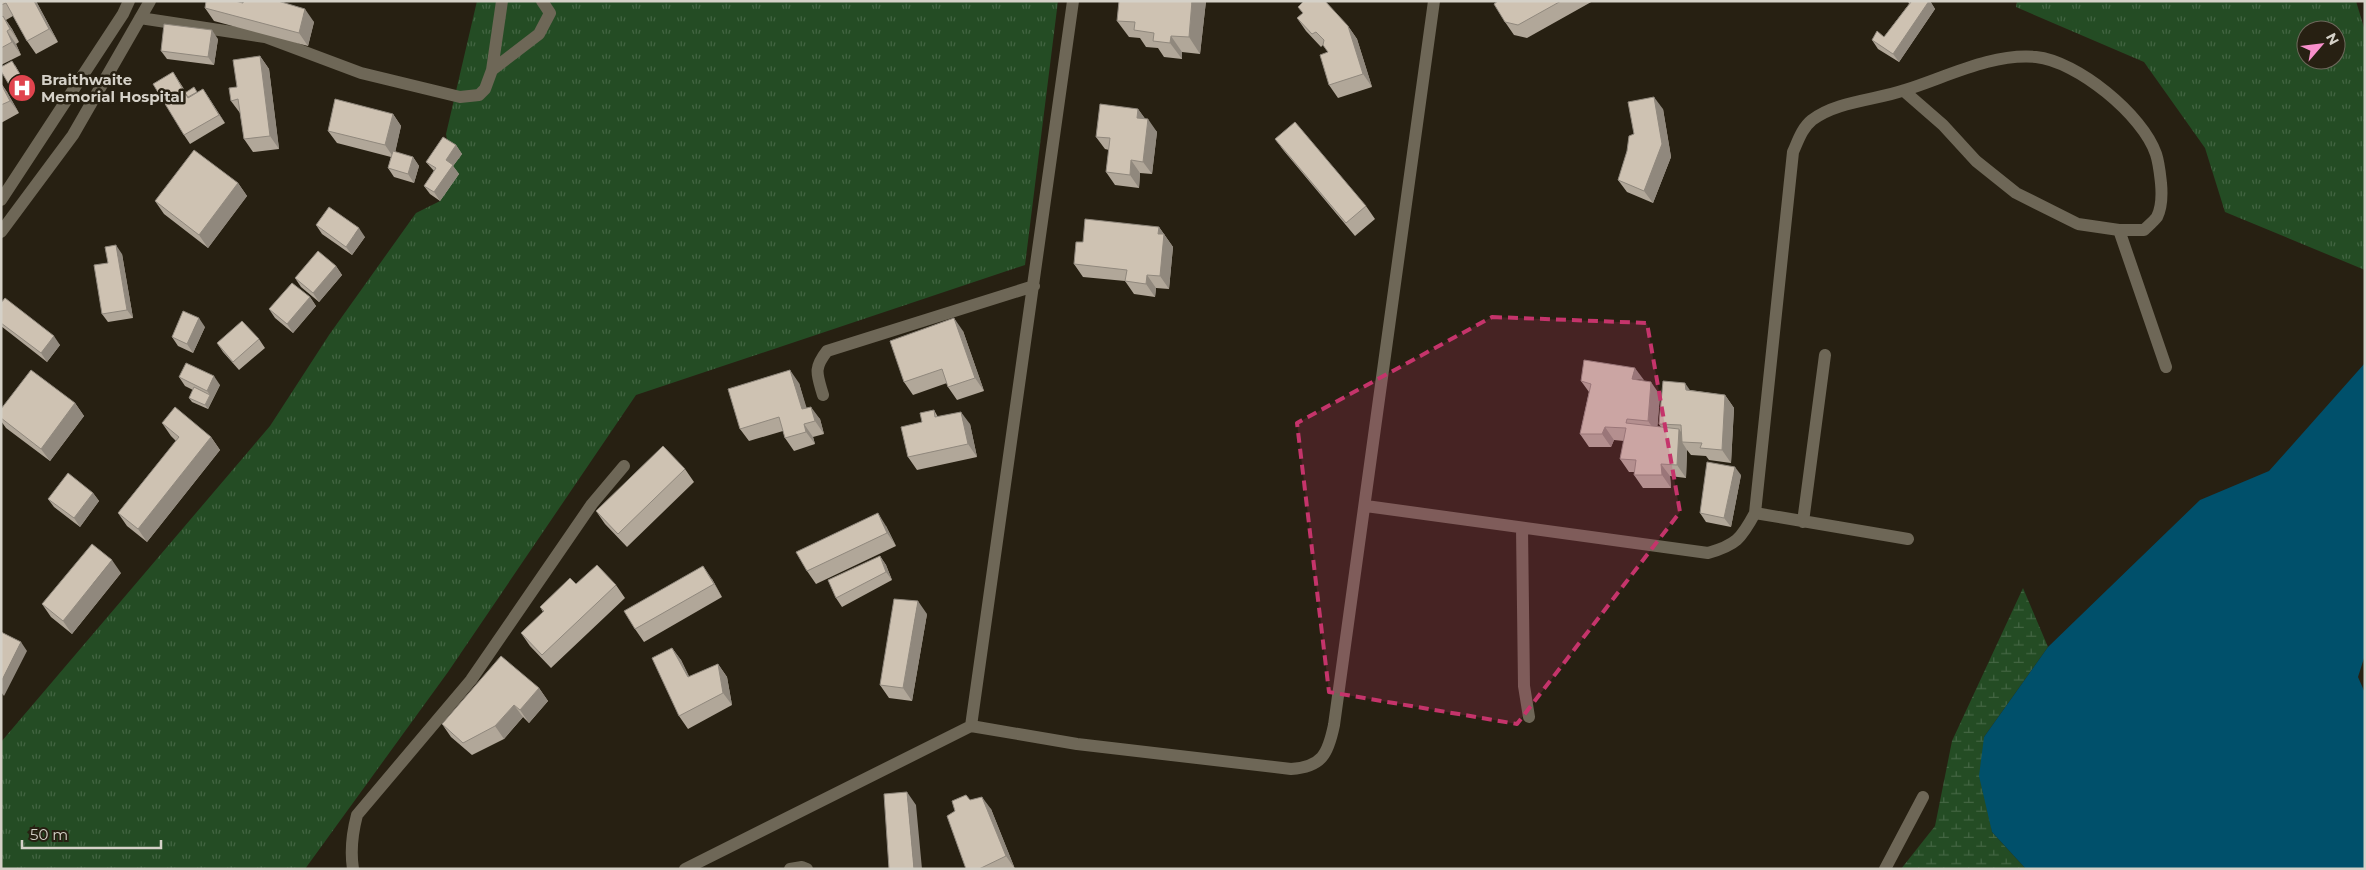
<svg xmlns="http://www.w3.org/2000/svg" width="2366" height="870" viewBox="0 0 2366 870" font-family="Montserrat,sans-serif">
	<defs>
		<pattern id="grass-tufts" width="24" height="20" patternUnits="userSpaceOnUse" patternTransform="scale(1.25)"><rect width="24" height="20" fill="#244c24"/><path d="M3 7l-1-3M5 7V3M7 7l1-3M15 17l-1-3M17 17v-4M19 17l1-3" fill="none" stroke="#436542"/></pattern>
		<pattern id="wetland-marsh" width="20" height="14" patternUnits="userSpaceOnUse" patternTransform="scale(1.25)"><rect width="20" height="14" fill="#244c24"/><path d="M1 5h8M5 5V1M11 12h8M15 12V8" fill="none" stroke="#436542"/></pattern>
	</defs>
	<rect width="100%" height="100%" fill="#272012"/>
	<path fill="url(#grass-tufts)" fill-rule="evenodd" d="M477 1H1058L1025 265 636 395 448 672 305 869H1V742L270 426 329 335 416 213 440 201 452 169 446 134Z
		M2017 1H2356L2365 31V270L2225 212 2205 148 2144 62 2016 7ZM2306 30H2336V60H2306Z"/>
	<path fill="url(#wetland-marsh)" d="M2023 588 2048 647 1984 737 1992 832 2026 869H1901L1935 826 1952 741Z"/>
	<path fill="#00506b" d="M2365 363V655L2358 677 2365 693V869H2026L1992 832 1979 776 1984 737 2048 647 2200 500 2269 471Z"/>
	<g fill="none" stroke-linecap="round" stroke-linejoin="round">
		<path stroke="#6e6757" stroke-width="12" d="M1073 1 971 726 1077 744 1291 769C1322 767 1328 754 1334 725L1434 1
			M140 18 265 37 361 73 460 97 479 95 485 89 492 70 502 1
			M492 70 539 34 550 13 542 1
			M1 200 123 14 129 1
			M2119 230 2166 367
			M1 232 73 135 150 1
			M823 395C817 374 813 369 827 351L1034 286
			M1366 506 1708 553C1736 545 1741 539 1755 513L1793 152C1798 141 1802 128 1812 120 1837 101 1876 100 1905 90 1947 77 1991 53 2036 57 2077 61 2143 115 2156 154 2159 163 2160 174 2161 183 2162 194 2162 207 2157 217 2154 221 2148 226 2144 230H2119L2078 224 2016 193 1976 161 1943 125 1904 91
			M1755 513 1908 539
			M1803 522 1825 355
			M1522 528 1524 686 1529 717
			M353 869C350 850 352 834 357 815L471 680 592 504 624 466
			M685 869 971 726
			M790 869 802 867 807 869
			M1885 869 1923 797"/>
	</g>
	<path fill="#b1a799" d="M1 1H36L58 42 36 54 27 41 13 16 6 20 12 29 19 42 16 44 21 55 1 65Z
		M1206 1 1200 54 1182 52V59L1164 57 1158 48 1146 47 1140 38 1129 37 1117 21Z
		M1498 1H1593L1527 38 1514 35 1505 22Z
		M1908 1H1930L1935 9 1899 62 1878 49 1872 40 1884 37 1909 4Z
		M243 3H285L314 22 308 46 214 21 205 8Z
		M1298 7 1348 26 1357 39 1372 87 1338 98 1329 85 1328 52 1323 45 1321 47 1306 31 1297 18 1303 13Z
		M218 39 214 65 167 59 161 51Z
		M260 56 269 69 279 149 253 152 244 139 240 113 231 101 237 87Z
		M15 65 27 86 14 93 11 88Z
		M173 72 186 92H198L203 89 225 123 190 144 184 135Z
		M1 83 7 92 19 113 1 123Z
		M1138 109 1145 119 1157 132 1152 174 1140 173 1139 188 1115 185 1106 172 1109 150 1105 149 1096 137Z
		M1663 109 1671 157 1653 203 1627 192 1618 180 1634 134Z
		M393 114 401 126 395 152 413 157 419 166 414 183 394 177 388 168 391 157 337 143 328 131Z
		M1275 139 1366 206 1375 219 1355 236 1284 151Z
		M456 145 462 154 453 166 459 174 440 201 430 194 424 186 434 171 426 162Z
		M238 183 247 196 208 248 164 214 155 201Z
		M316 225 365 237 352 255 322 234Z
		M1159 227 1173 247 1169 289 1156 288 1155 297 1134 294 1125 281 1083 277 1074 264 1083 242Z
		M122 254 133 318 108 322 102 314 108 263Z
		M336 266 342 275 319 302 301 287 295 278Z
		M310 297 316 306 293 333 275 318 269 309Z
		M1 303 60 345 47 362 1 326Z
		M205 327 193 353 178 346 172 337Z
		M963 331 984 391 957 400 948 387 947 383 913 395 904 382Z
		M259 339 265 348 239 370 223 352 217 343Z
		M179 377 220 385 208 409 192 402 189 398 193 390 185 386Z
		M1581 381H1644L1660 395 1657 427H1661L1659 424 1690 390 1725 395 1734 408 1731 463 1709 460 1706 456 1691 455 1687 450 1686 478 1670 476 1671 488H1643L1634 475V472H1629L1620 459 1624 441 1614 440 1611 447H1589L1580 434 1589 392Z
		M799 383 806 408 820 419 824 434 813 437 815 444 794 451 785 438 783 431 749 441 740 429Z
		M75 403 84 416 50 461 6 428 1 421V409Z
		M934 410 938 417 970 424 977 457 917 470 908 457 922 422Z
		M162 423 211 437 220 450 147 542 127 526 118 513 176 441 171 436Z
		M685 469 694 482 627 547 605 524 596 511Z
		M1741 475 1731 527 1706 522 1700 513Z
		M93 493 99 501 80 527 54 507 48 499Z
		M886 526 896 546 816 584 807 571Z
		M880 556 886 565 892 580 842 607 836 598Z
		M121 573 72 634 51 617 42 604Z
		M712 579 722 597 644 642 635 629Z
		M616 585 625 598 551 668 530 646 521 633 543 612 540 607Z
		M927 614 912 701 889 698 880 685Z
		M672 648 681 660 689 677 718 664 727 677 732 705 688 729 679 716Z
		M539 688 548 701 529 723 523 717 504 739 472 755 451 737 442 724Z
		M970 800 991 809 1015 869H966Z"/>
	<path fill="#90887d" d="M34 1H36L58 42 49 29Z
		M1192 1H1206L1200 54 1189 37Z
		M1929 1H1930L1935 9 1899 62 1893 54Z
		M305 9 314 22 308 46 299 33Z
		M3 16 12 29 19 42 10 29Z
		M1348 26 1357 39 1372 87 1363 74Z
		M212 30 218 39 214 65 208 57Z
		M7 31 16 44 21 55 12 42Z
		M1171 36 1182 52V59L1170 43Z
		M260 56 269 69 279 149 270 136Z
		M1 83 7 92 19 113 10 101Z
		M203 89 209 98 225 123 219 115Z
		M1654 97 1663 109 1671 157 1653 203 1644 191Z
		M1138 109 1147 121 1137 118Z
		M393 114 401 126 394 158 385 145Z
		M1148 119 1157 132 1152 174 1143 162Z
		M456 145 462 154 453 166 459 174 440 201 434 192 446 160Z
		M413 157 419 166 414 183 408 174Z
		M1131 160 1140 173 1139 188 1130 175Z
		M238 183 247 196 208 248 199 235Z
		M1159 227 1173 247 1169 289 1160 276 1158 234Z
		M359 228 365 237 352 255 346 247Z
		M116 245 122 254 133 318 127 310Z
		M336 266 342 275 319 302 313 293Z
		M1147 275 1156 288 1155 297 1146 284Z
		M310 297 316 306 293 333 287 324Z
		M199 318 205 327 193 353 187 344Z
		M954 318 963 331 984 391 975 378Z
		M54 336 60 345 47 362 41 353Z
		M1635 368 1644 380 1632 379Z
		M790 370 799 383 811 422 802 409Z
		M214 376 220 385 208 409 205 405 210 395 207 391Z
		M1651 382 1660 395 1657 434 1648 421Z
		M1685 383 1694 396 1686 390Z
		M1725 395 1734 408 1731 463 1722 450Z
		M75 403 84 416 50 461 41 449Z
		M811 407 820 419 824 434 815 421Z
		M961 412 970 424 977 457 968 444Z
		M804 424 813 437 815 444 806 432Z
		M1605 427 1614 440 1611 447 1602 434Z
		M1679 429 1688 442H1682L1687 450 1686 478 1677 465Z
		M211 437 220 450 147 542 138 529Z
		M1661 464 1670 476 1671 488 1662 475Z
		M1735 467 1741 475 1731 527 1724 518Z
		M93 493 99 501 80 527 74 518Z
		M878 513 886 526 896 546 887 533Z
		M880 556 886 565 892 580 886 572Z
		M112 560 121 573 72 634 63 621Z
		M703 566 712 579 722 597 714 584Z
		M918 601 927 614 912 701 903 688Z
		M21 642 27 651 4 696 1 692V682Z
		M672 648 681 660 696 690 688 677Z
		M718 664 727 677 732 705 723 693Z
		M539 688 548 701 529 723 520 710Z
		M514 705 523 717 504 739 495 726Z
		M907 792 916 805 922 869H914Z
		M982 797 991 809 1015 869 1006 856Z"/>
	<path fill="#cec2b2" stroke="#90887d" d="M1 1H34L49 29 27 41 6 3 1 5Z
		M206 1H235L243 3 244 1H278L305 9 299 33 205 8Z
		M1119 1H1192L1189 37 1171 36 1170 43 1153 41 1154 33 1134 30 1135 22 1117 21Z
		M1304 1H1325L1348 26 1363 74 1329 85 1320 55 1328 52 1323 45 1324 40 1316 32 1312 34 1297 18 1303 13 1298 7Z
		M1498 1H1561L1518 25 1505 22 1494 4Z
		M1910 1H1929L1893 54 1872 40 1877 31 1884 37 1911 2Z
		M3 16 10 29 7 31 12 42 1 48V18Z
		M164 24 212 30 208 57 161 51Z
		M260 56 270 136 244 139 238 99 231 101 229 88 237 87 233 60Z
		M12 61 24 81 11 88 1 71V67Z
		M173 72 188 98 203 89 219 115 184 135 153 84Z
		M1 84 10 101 1 105Z
		M194 87 197 92 188 97 185 93Z
		M1654 97 1662 144 1644 191 1618 180 1627 151 1629 136 1634 134 1628 102Z
		M335 99 393 114 385 145 328 131Z
		M1100 104 1138 109 1137 118 1148 119 1143 162 1131 160 1130 175 1106 172 1110 138 1096 137Z
		M1295 122 1366 206 1346 223 1275 139Z
		M443 137 456 145 446 160 453 165 434 192 424 186 436 168 426 162Z
		M194 150 238 183 199 235 155 201Z
		M393 151 413 157 408 174 388 168Z
		M329 207 359 228 346 247 316 225Z
		M1085 219 1159 227 1158 234H1164L1160 276 1147 275 1146 284 1125 281 1127 270 1074 264 1076 242H1083Z
		M116 245 127 310 102 314 94 265 108 263 105 247Z
		M318 251 336 266 313 293 295 278Z
		M292 283 310 297 287 324 269 309Z
		M5 298 54 336 41 353 1 323V303Z
		M183 311 199 318 187 344 172 337Z
		M954 318 975 378 948 387 942 369 904 382 890 341Z
		M242 321 259 339 233 362 217 343Z
		M1584 360 1635 368 1632 379 1651 382 1648 421 1627 419 1626 423 1679 429 1677 465 1661 464 1662 475H1634L1636 460 1620 459 1626 428 1605 427 1602 434H1580L1591 384 1581 381Z
		M186 363 214 376 207 391 179 377Z
		M31 370 75 403 41 449 1 418V409Z
		M790 370 802 409 811 407 815 421 804 424 806 432 785 438 779 417 740 429 728 389Z
		M1663 381 1685 383 1686 390 1725 395 1722 450 1700 448 1702 443 1682 442 1681 425 1659 424Z
		M194 387 210 395 205 405 189 398Z
		M175 407 211 437 138 529 118 513 179 437 162 423Z
		M934 410 935 417 961 412 968 444 908 457 901 427 922 422 920 413Z
		M663 446 685 469 618 534 596 511Z
		M1707 462 1735 467 1724 518 1700 513Z
		M68 473 93 493 74 518 48 499Z
		M878 513 887 533 807 571 796 552Z
		M92 544 112 560 63 621 42 604Z
		M880 556 886 572 836 598 828 580Z
		M597 565 616 585 542 655 521 633 544 611 540 607 570 578 576 584Z
		M703 566 714 584 635 629 624 611Z
		M894 599 918 601 903 688 880 685Z
		M1 632 21 642 1 682Z
		M672 648 688 677 718 664 723 693 679 716 652 658Z
		M501 656 539 688 520 710 514 705 495 726 463 743 442 724Z
		M907 792 914 869H889L884 794Z
		M966 795 970 800 982 797 1006 856 979 869H966L947 816 955 811 952 801Z"/>
	<path fill="#c5346b" fill-opacity="0.2" stroke="#c5346b" stroke-width="4" stroke-dasharray="10 6" stroke-linejoin="round" d="M1492 317 1647 323 1680 512 1517 724 1329 692 1297 423Z"/>
	<defs>
		<symbol id="hospital-disc" viewBox="-11 -11 22 22"><circle r="9.5" fill="#e0444e" stroke="#272012"/><path d="M-5-5h3v3.5h4V-5h3V5h-3V1.5h-4V5h-3Z" fill="#fff"/></symbol>
	</defs>
	<g fill-rule="evenodd">
		<use href="#hospital-disc" x="6" y="72" width="32" height="32"/>
	</g>
	<g text-anchor="middle" dominant-baseline="central" stroke-width="5" stroke-linejoin="round" paint-order="stroke">
		<g font-size="15" font-weight="bold" fill="#d5d1c8" stroke="#272012" text-anchor="start">
			<text x="41" y="79">Braithwaite<tspan x="41" dy="17">Memorial Hospital</tspan></text>
		</g>
	</g>
	<rect width="2366" height="870" fill="none" stroke="#d5d1c8" stroke-width="5"/>
	<g transform="translate(2321 45) rotate(62)"><circle r="24" fill="#272012" stroke="#6d675b"/>
	<path d="M0-4L9 19L0 12L-9 19Z" fill="#f890cb"/>
	<text y="-8" font-size="14" font-weight="bold" text-anchor="middle" fill="#d5d1c8">N</text>
	</g>
	<path d="M22 840v8h139v-8" fill="none" stroke="#d5d1c8" stroke-width="2.5"/>
	<text x="30" y="840" font-size="15" fill="#d5d1c8" stroke="#272012" stroke-width="4" paint-order="stroke">50 m</text>
</svg>
